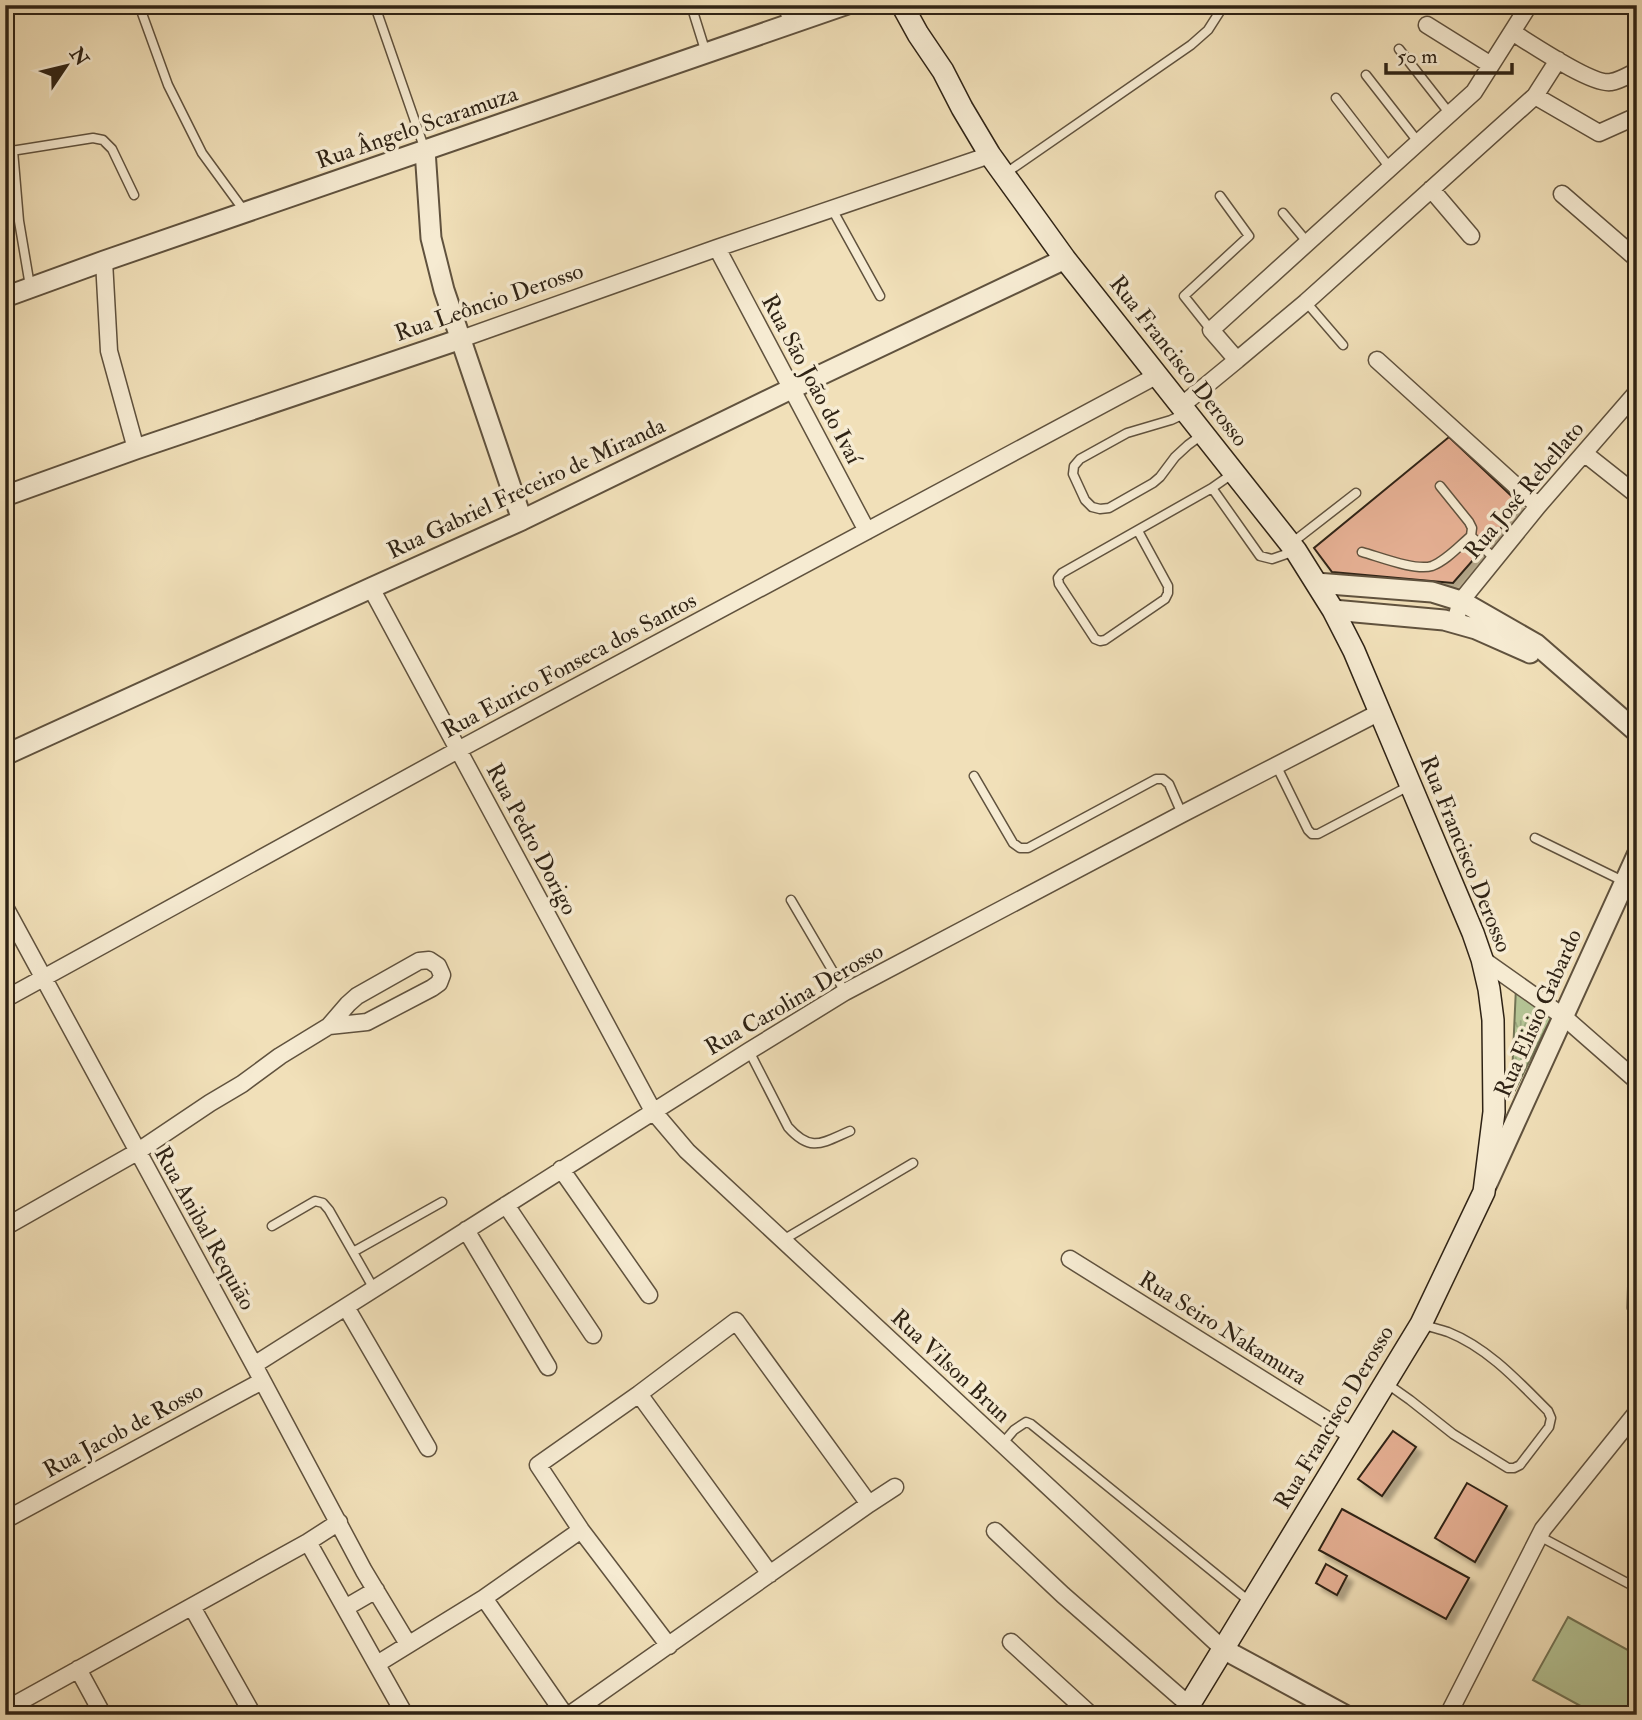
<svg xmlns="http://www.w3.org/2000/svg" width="1642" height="1720" viewBox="0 0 1642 1720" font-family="'IM FELL Double Pica',serif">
	<defs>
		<pattern id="park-tufts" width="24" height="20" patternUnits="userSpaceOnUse" patternTransform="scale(1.75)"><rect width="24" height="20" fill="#b4c394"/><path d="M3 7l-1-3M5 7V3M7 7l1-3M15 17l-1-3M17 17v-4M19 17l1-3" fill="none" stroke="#9ba77f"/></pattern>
		<filter id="shadow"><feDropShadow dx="6" dy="6" stdDeviation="2" flood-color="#0004"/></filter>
	</defs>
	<rect width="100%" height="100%" fill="#f1e0b9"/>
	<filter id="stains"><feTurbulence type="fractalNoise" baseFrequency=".00286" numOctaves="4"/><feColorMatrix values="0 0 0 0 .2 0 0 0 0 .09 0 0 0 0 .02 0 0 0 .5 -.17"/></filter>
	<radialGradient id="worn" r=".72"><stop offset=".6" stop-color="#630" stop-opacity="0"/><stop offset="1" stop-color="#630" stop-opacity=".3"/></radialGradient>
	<path fill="#b4c394" stroke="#727354" stroke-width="2" d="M1568 1617 1637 1655V1715H1597L1533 1680Z"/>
	<path fill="url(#park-tufts)" stroke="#727354" stroke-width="2" d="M1516 987 1552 1016 1511 1098Z"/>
	<path fill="#e7b195" stroke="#2f2315" stroke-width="2" filter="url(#shadow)" d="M1449 437 1521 505 1453 583 1332 572 1314 548Z
		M1393 1431 1416 1447 1382 1496 1358 1479Z
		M1467 1483 1507 1506 1475 1562 1435 1538Z
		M1342 1509 1469 1578 1446 1619 1319 1550Z
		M1326 1564 1347 1576 1337 1595 1316 1583Z"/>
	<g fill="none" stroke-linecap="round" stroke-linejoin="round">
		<defs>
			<path id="service" d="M139 5 168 85 202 153 245 212
				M691 5 706 53
				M782 5 789 25
				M376 9 425 150
				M1399 49 1450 114
				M1366 75 1419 143
				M1336 98 1390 168
				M13 150 19 221 30 286
				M5 152 93 138 103 140 112 149 134 195
				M1006 173 1191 45 1208 30 1224 5
				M832 209 880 296
				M1283 213 1308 243
				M1306 302 1343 345
				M1211 330 1184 296 1249 236 1220 196
				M1184 414 1171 420 1127 433 1080 459 1074 466 1073 474 1085 500 1092 507 1100 509 1109 508 1153 483 1160 477 1175 457 1188 445 1203 434
				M1440 486 1469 522 1472 528 1471 536
				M1212 488 1260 556 1272 559 1295 551
				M1138 531 1168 586V593L1165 599 1105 640 1100 641 1095 639 1059 584 1058 578 1062 573 1212 488 1232 474
				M1293 542 1356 493
				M1362 552C1380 557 1415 571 1432 566 1447 560 1459 546 1471 536L1495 559
				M1276 765 1308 830 1312 834H1318L1409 786
				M974 776 1013 843 1020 848H1028L1156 779H1163L1169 784 1182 814
				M1535 838 1625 882
				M791 900 845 992
				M749 1051 788 1127C811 1153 822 1143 850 1131
				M272 1226 315 1201 323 1203 329 1210 374 1289
				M783 1240 913 1163
				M353 1252 442 1202
				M1633 1265 1632 1308 1637 1319
				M1386 1383 1410 1400 1453 1434 1508 1468H1514L1520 1465 1549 1427 1551 1418 1548 1411C1518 1381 1488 1348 1448 1332 1439 1329 1430 1327 1421 1324
				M1002 1444 1014 1430 1026 1422 1031 1424 1249 1601
				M1539 1536 1633 1586"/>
			<path id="minor" d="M1427 25 1491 65
				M1512 32C1530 43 1593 86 1611 82 1619 81 1629 75 1637 71
				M1535 96 1599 133 1637 116
				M1431 189 1471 236
				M1562 194 1637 259
				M717 248 867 531
				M104 261 109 351 136 449
				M461 339 717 248 990 155
				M1237 360 1306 302 1535 96 1558 60
				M1377 360 1538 506
				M1181 406 1237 360 1211 330 1474 92 1529 5
				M1584 453 1637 495
				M371 588 653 1111 687 1151 1223 1649
				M1455 622 1461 601 1538 506 1637 392
				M5 907 254 1365 364 1571 408 1644
				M1482 959 1564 1017 1637 1081
				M5 999 458 750 1156 376
				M561 1169 649 1295
				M506 1205 593 1335
				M5 1227 137 1152 210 1103 242 1084 280 1056 329 1026 348 1004 357 996 419 961 429 960 438 966 442 975 439 983 432 988 367 1022 329 1026
				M466 1230 548 1367
				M1070 1259 1353 1436
				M346 1307 428 1448
				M254 1365 749 1051 845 992 1182 814 1380 712
				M639 1394 770 1574
				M5 1520 262 1381
				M995 1531 1063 1595 1189 1705
				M308 1542 339 1522
				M484 1598 565 1715
				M192 1607 253 1715
				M345 1608 376 1590
				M1011 1642 1091 1715
				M669 1646 581 1530 538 1465 639 1394 736 1321 869 1504
				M377 1664 484 1598 581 1530
				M78 1669 103 1715
				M5 1710 308 1542 405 1715
				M569 1715 869 1504 895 1487
				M1448 1715 1543 1529 1637 1412"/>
			<path id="tertiary" d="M425 150 431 238 444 290 522 520
				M5 297 104 261 845 5
				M5 496 136 449 461 339
				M1316 583 1432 592 1461 601 1536 644 1637 732
				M1333 610 1444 620 1476 629 1530 653
				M5 755 371 588 522 520 791 389 1065 259
				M1487 1184 1637 855
				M1223 1649 1345 1715"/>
			<path id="secondary" d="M902 5 918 34 943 71 962 108 990 155 1065 259 1296 551 1333 610 1354 651 1473 933 1482 959 1489 989 1493 1020 1494 1112 1484 1192 1421 1324 1183 1715"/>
		</defs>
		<use href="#service" stroke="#60523e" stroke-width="11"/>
		<use href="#minor" stroke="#60523e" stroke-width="19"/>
		<use href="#tertiary" stroke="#60523e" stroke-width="23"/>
		<use href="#secondary" stroke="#2f2315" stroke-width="24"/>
		<use href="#service" stroke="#f6ebd2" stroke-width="8"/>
		<use href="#minor" stroke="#f6ebd2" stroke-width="16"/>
		<use href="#tertiary" stroke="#f6ebd2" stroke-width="19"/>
		<use href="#secondary" stroke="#f6ebd2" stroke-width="21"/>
	</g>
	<g text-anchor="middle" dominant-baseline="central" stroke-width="7" stroke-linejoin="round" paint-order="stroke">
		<g font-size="23" fill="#2f2315" stroke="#f6ebd2">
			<text transform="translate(417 127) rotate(-19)">Rua Ângelo Scaramuza</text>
			<text transform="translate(489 302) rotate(-19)">Rua Leôncio Derosso</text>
			<text transform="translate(1179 361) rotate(52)">Rua Francisco Derosso</text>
			<text transform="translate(812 379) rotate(62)">Rua São João do Ivaí</text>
			<text transform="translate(526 488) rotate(-25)">Rua Gabriel Freceiro de Miranda</text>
			<text transform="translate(1524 490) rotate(-50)">Rua José Rebellato</text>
			<text transform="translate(569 665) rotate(-28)">Rua Eurico Fonseca dos Santos</text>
			<text transform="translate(532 839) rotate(62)">Rua Pedro Dorigo</text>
			<text transform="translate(1466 854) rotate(68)">Rua Francisco Derosso</text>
			<text transform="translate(794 999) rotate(-30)">Rua Carolina Derosso</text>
			<text transform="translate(1538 1013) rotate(-66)">Rua Elisio Gabardo</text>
			<text transform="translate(205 1228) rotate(61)">Rua Anibal Requião</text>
			<text transform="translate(1223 1328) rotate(32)">Rua Seiro Nakamura</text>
			<text transform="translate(951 1366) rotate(43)">Rua Vilson Brun</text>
			<text transform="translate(1334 1417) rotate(-59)">Rua Francisco Derosso</text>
			<text transform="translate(123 1430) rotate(-28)">Rua Jacob de Rosso</text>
		</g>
	</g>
	<rect width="1642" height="1720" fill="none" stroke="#f1e0b9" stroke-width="28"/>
	<rect x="7" y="7" width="1628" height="1706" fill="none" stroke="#2f2315" stroke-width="3.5"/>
	<rect x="14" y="14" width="1614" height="1692" fill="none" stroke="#2f2315" stroke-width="2"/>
	<g transform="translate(66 66) rotate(55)" stroke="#f6ebd2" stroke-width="5" paint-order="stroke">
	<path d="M0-5L12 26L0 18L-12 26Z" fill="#2f2315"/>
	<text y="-10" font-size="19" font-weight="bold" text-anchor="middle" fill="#2f2315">N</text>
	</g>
	<path d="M1386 63v10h126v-10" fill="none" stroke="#2f2315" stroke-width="3.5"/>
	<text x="1397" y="63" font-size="21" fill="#2f2315" stroke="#f6ebd2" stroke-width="5" paint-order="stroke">50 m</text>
	<rect width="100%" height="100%" filter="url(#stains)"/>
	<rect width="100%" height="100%" fill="url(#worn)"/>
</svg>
